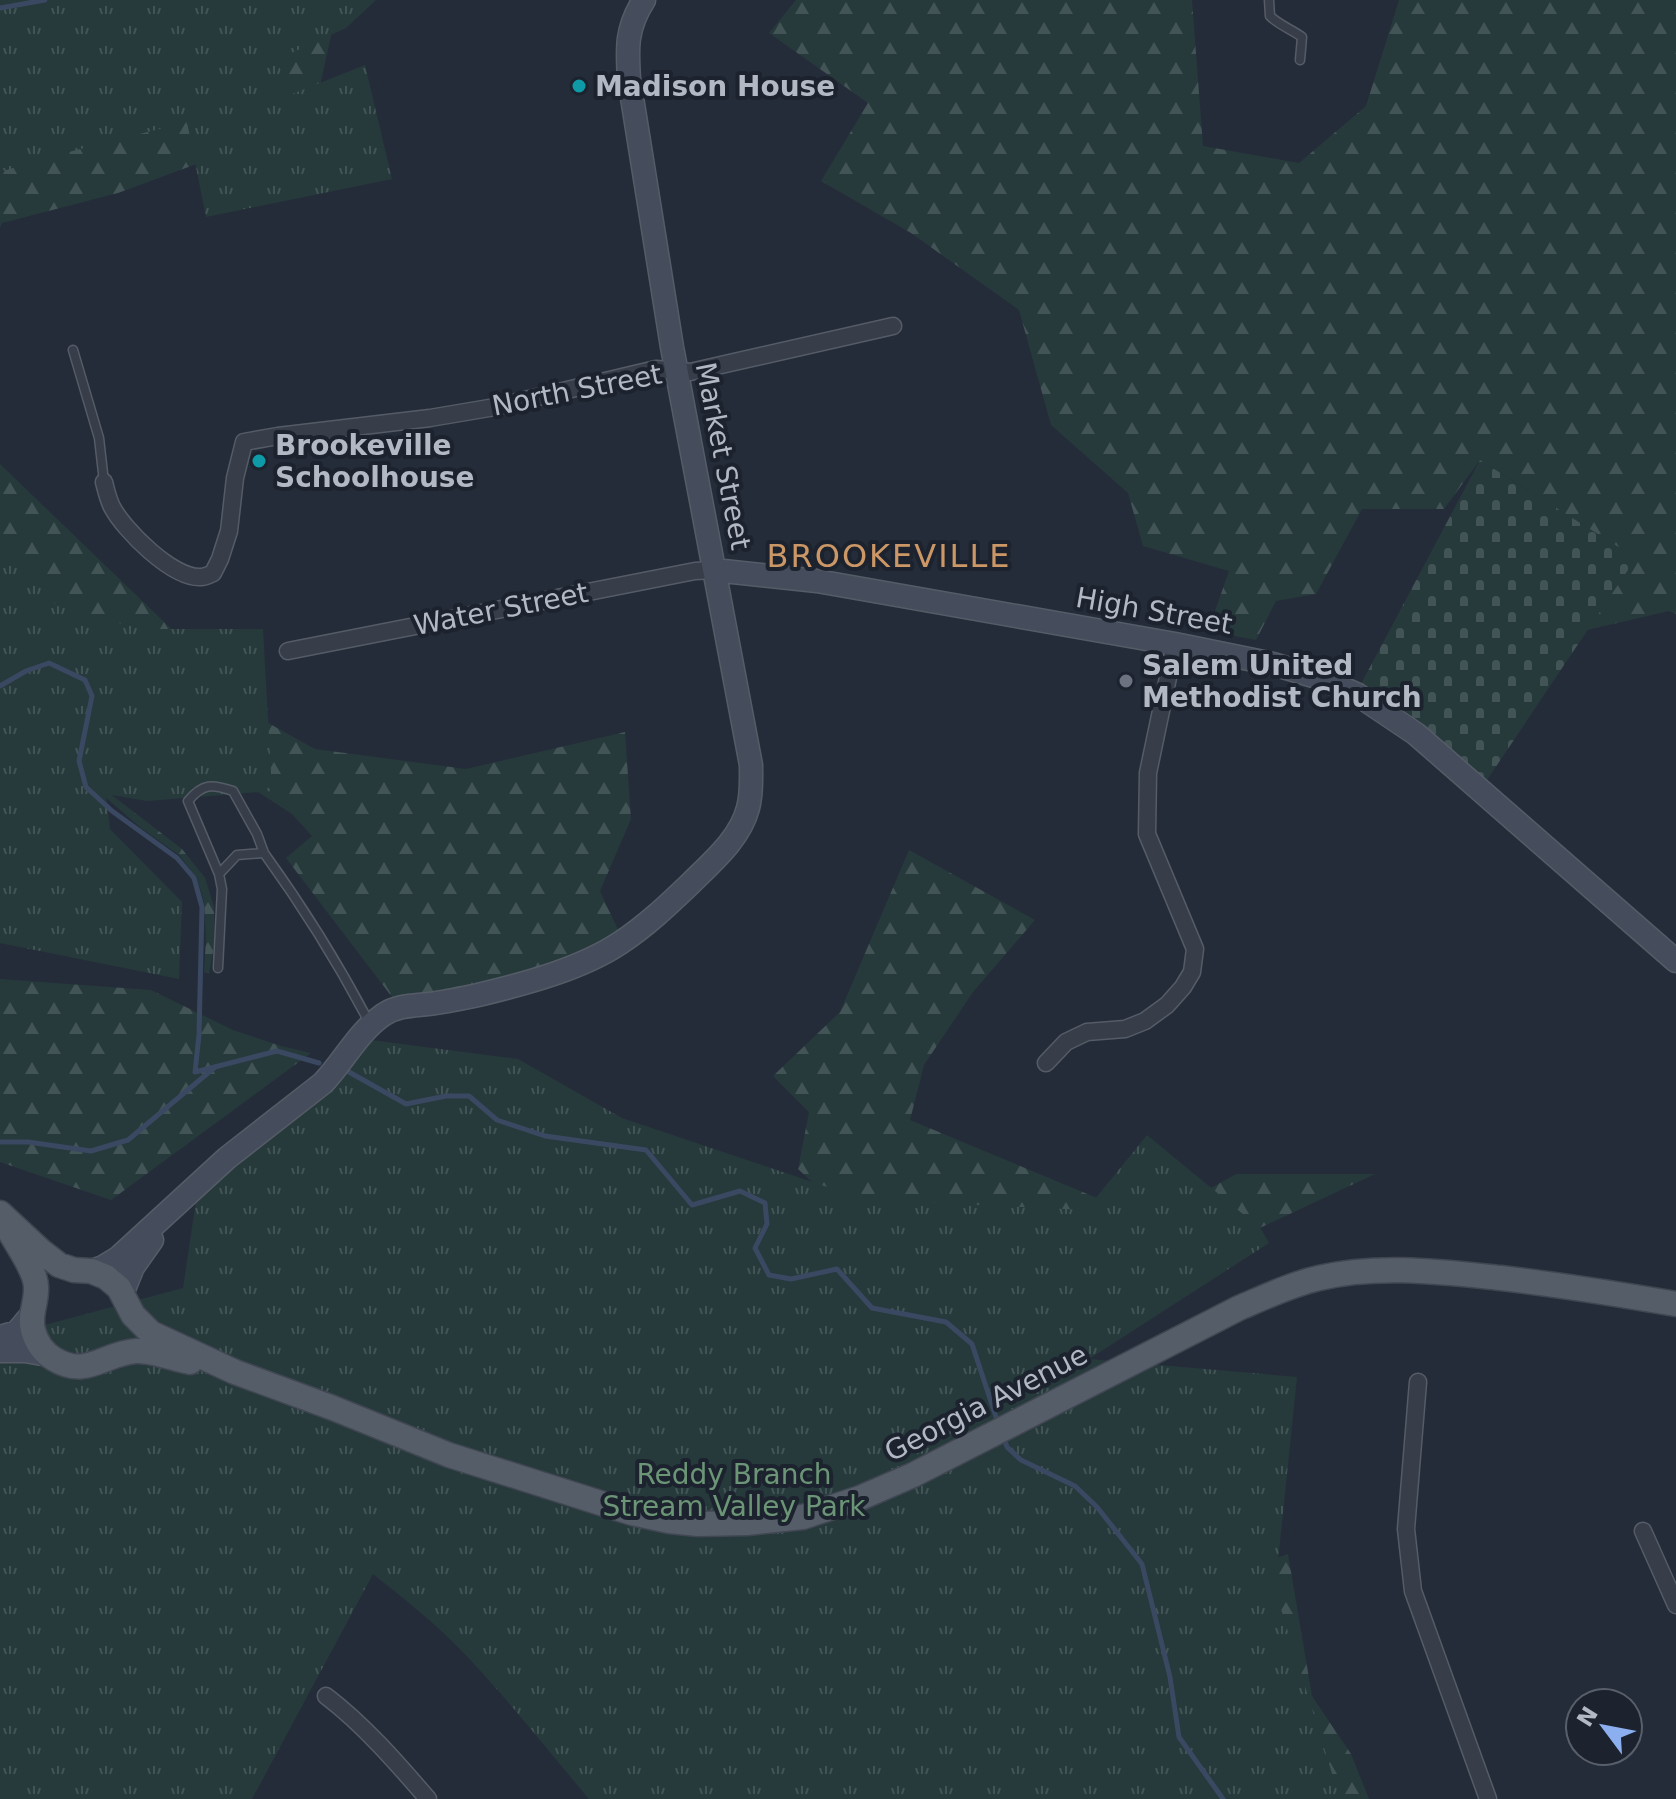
<svg xmlns="http://www.w3.org/2000/svg" width="1676" height="1799" viewBox="0 0 1676 1799" font-family="'DejaVu Sans',sans-serif">
	<defs>
		<pattern id="forest-firs" width="22" height="20" patternUnits="userSpaceOnUse" patternTransform="scale(2)"><rect width="22" height="20" fill="#26393b"/><path d="M5 1l3.5 6h-7zM16 11l3.5 6h-7z" fill="#435456"/></pattern>
		<pattern id="cemetery-stones" width="16" height="16" patternUnits="userSpaceOnUse" patternTransform="scale(2)"><rect width="16" height="16" fill="#26393b"/><path d="M2 7V4a2 2 0 0 1 4 0v3zM10 15v-3a2 2 0 0 1 4 0v3z" fill="#435456"/></pattern>
		<pattern id="park-tufts" width="24" height="20" patternUnits="userSpaceOnUse" patternTransform="scale(2)"><rect width="24" height="20" fill="#26393b"/><path d="M3 7l-1-3M5 7V3M7 7l1-3M15 17l-1-3M17 17v-4M19 17l1-3" fill="none" stroke="#435456"/></pattern>
	</defs>
	<rect width="100%" height="100%" fill="#242c39"/>
	<path fill="url(#forest-firs)" d="M796 0H1192L1203 146 1299 163 1366 106 1399 0H1676V614L1669 611 1587 630 1635 558 1480 460 1444 509H1362L1316 594 1276 601 1256 640 1208 631 1229 571 1143 546 1128 493 1051 425 1019 310 911 233 821 181 868 103 769 33Z
		M335 17 317 100 283 132 118 193 2 223 0 228V29Z
		M0 464 270 724 315 749 466 769 625 732 631 819 600 891 619 932C555 969 466 994 392 997L286 858 312 836 292 814 249 786 100 761 113 796 182 849 205 878 214 907V946L209 974 204 972 206 939 204 902 197 878 179 855 141 828 89 783 0 665Z
		M909 850 1035 920 973 992 924 1065 910 1120 1097 1198 1161 1216 1236 1174H1375L1230 1242 871 1237 798 1169 809 1112 773 1076 840 1012Z
		M0 979 151 990 233 1030 281 1046 311 1053 111 1200 0 1162Z
		M1288 1554 1312 1696 1351 1754 1369 1799H1246L1220 1577Z"/>
	<path fill="url(#cemetery-stones)" d="M1480 460 1636 558 1487 780C1446 745 1407 712 1361 684Z"/>
	<path fill="url(#park-tufts)" d="M0 0H376L346 28 276 60 292 94 365 65 392 179 206 217 187 122 53 156 0 172Z
		M0 544 57 606 141 629H263L272 791 147 801 106 794 110 829 182 902 179 979 0 943Z
		M355 1038 518 1059 622 1118 839 1191 836 1198 1086 1210 1147 1135 1261 1229 1269 1243 1089 1359 1297 1377 1275 1590 1340 1799H589C546 1748 504 1694 457 1646 431 1620 402 1597 373 1574L252 1799H0V1337L183 1288 200 1174Z"/>
	<g fill="none" stroke-linecap="round" stroke-linejoin="round">
		<path stroke="#3a4961" stroke-width="5" d="M0 8 45 0
			M0 686 26 671 49 663 85 680 92 696 79 761 86 787 112 811 177 858 194 878 202 907 199 1035 195 1072 277 1051 319 1063
			M349 1072 406 1104 446 1096H469L497 1120 545 1136 646 1150 692 1205 740 1191 765 1203 767 1224 755 1248 769 1275 791 1279 837 1269 872 1308 946 1322 972 1344 998 1423
			M0 1142H28L91 1151 128 1140 214 1068
			M1003 1436 1007 1447 1021 1460 1075 1486 1097 1507 1142 1564 1170 1677 1179 1737 1223 1799"/>
		<defs>
			<path id="lane" d="M1269 0 1270 16C1279 25 1291 29 1302 37L1300 60
				M73 350 99 438 104 482
				M219 874 188 801C203 783 212 784 233 791L257 834 264 853
				M218 968 222 889 219 874 237 855 264 853C303 907 338 963 369 1022"/>
			<path id="street" d="M104 482C106 490 108 499 112 507 124 530 173 579 201 577 205 577 209 575 213 573L220 559 229 531 235 478 244 442 278 436 430 418 495 407 656 369 690 372 893 326
				M288 651 695 571 714 570
				M1046 1063 1066 1042 1087 1032 1125 1029 1145 1021 1167 1005 1183 987 1192 972 1195 949 1147 834 1148 773 1175 644
				M1418 1382 1406 1529 1413 1591 1488 1799
				M1643 1531 1676 1605
				M326 1696C364 1725 397 1763 428 1799"/>
			<path id="secondary" d="M714 570 817 581 1175 644 1273 664 1320 678 1358 695 1416 734 1676 961
				M91 1271 103 1267 118 1258 227 1158 323 1083C344 1061 357 1033 383 1015 399 1004 418 1006 436 1003 450 1001 464 998 478 995 524 984 581 969 620 943 646 926 668 905 690 884 712 862 740 839 748 808 752 794 751 779 751 765L672 347 629 79C627 48 626 28 644 0
				M122 1294 133 1267 152 1240
				M0 1337 17 1332 32 1314
				M0 1351H25L48 1355"/>
			<path id="primary" d="M0 1213 41 1251 59 1265 74 1270 91 1271 106 1277 119 1288 133 1315 151 1333 235 1372 333 1408 449 1455 632 1513 669 1521 698 1524 747 1523 803 1517 860 1498 913 1475 1239 1308C1265 1297 1292 1284 1319 1278 1378 1264 1442 1272 1501 1278 1560 1285 1618 1294 1676 1304
				M10 1232C18 1247 36 1271 36 1287 37 1302 29 1315 33 1330 36 1342 44 1353 54 1359 87 1379 104 1353 136 1351 151 1350 174 1359 190 1362"/>
		</defs>
		<use href="#lane" stroke="#555c67" stroke-width="11"/>
		<use href="#street" stroke="#555c67" stroke-width="19"/>
		<use href="#secondary" stroke="#555c67" stroke-width="25"/>
		<use href="#primary" stroke="#404752" stroke-width="27"/>
		<use href="#lane" stroke="#373e49" stroke-width="8"/>
		<use href="#street" stroke="#373e49" stroke-width="16"/>
		<use href="#secondary" stroke="#454d5c" stroke-width="22"/>
		<use href="#primary" stroke="#555d69" stroke-width="24"/>
	</g>
	<g fill="#0f9aa8" stroke="#1c232e" stroke-width="3">
		<circle cx="579" cy="86" r="8"/>
		<circle cx="259" cy="461" r="8"/>
	</g>
	<circle fill="#6b7280" stroke="#1c232e" stroke-width="3" cx="1126" cy="681" r="8"/>
	<g text-anchor="middle" dominant-baseline="central" stroke-width="8" stroke-linejoin="round" paint-order="stroke">
		<g font-size="28" font-weight="bold" fill="#b2b9c5" stroke="#1c232e" text-anchor="start">
			<text x="595" y="86">Madison House</text>
			<text x="275" y="445">Brookeville<tspan x="275" dy="32">Schoolhouse</tspan></text>
			<text x="1142" y="665">Salem United<tspan x="1142" dy="32">Methodist Church</tspan></text>
		</g>
		<g font-size="28" fill="#b2b9c5" stroke="#1c232e">
			<text transform="translate(577 390) rotate(-11)">North Street</text>
			<text transform="translate(723 456) rotate(79)">Market Street</text>
			<text transform="translate(501 609) rotate(-11)">Water Street</text>
			<text transform="translate(1154 611) rotate(10)">High Street</text>
			<text transform="translate(986 1403) rotate(-27)">Georgia Avenue</text>
		</g>
		<g font-size="28" fill="#6b9576" stroke="#1c232e">
			<text x="734" y="1474">Reddy Branch<tspan x="734" dy="32">Stream Valley Park</tspan></text>
		</g>
		<g font-size="32" letter-spacing="2" fill="#cc9766" stroke="#1c232e">
			<text x="889" y="556">BROOKEVILLE</text>
		</g>
	</g>
	<g transform="translate(1604 1727) rotate(302)"><circle r="38" fill="#1c232e" stroke="#585f6a" stroke-width="2"/>
	<path d="M0-6L14 30L0 20L-14 30Z" fill="#8caff0"/>
	<text y="-12" font-size="22" font-weight="bold" text-anchor="middle" fill="#b2b9c5">N</text>
	</g>
</svg>
